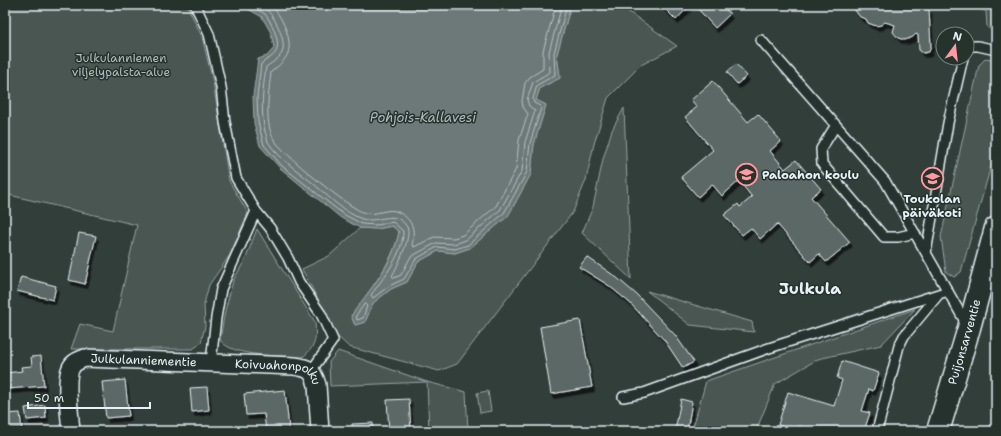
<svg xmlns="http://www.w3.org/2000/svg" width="1001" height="436" viewBox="0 0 1001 436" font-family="'Shantell Sans',sans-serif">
	<defs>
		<filter id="shadow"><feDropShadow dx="2.5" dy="4.5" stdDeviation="0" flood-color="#0009"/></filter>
	</defs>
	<rect width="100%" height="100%" fill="#323e39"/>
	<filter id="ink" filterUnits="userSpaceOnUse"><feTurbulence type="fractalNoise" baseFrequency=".025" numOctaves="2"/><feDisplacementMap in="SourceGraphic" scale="8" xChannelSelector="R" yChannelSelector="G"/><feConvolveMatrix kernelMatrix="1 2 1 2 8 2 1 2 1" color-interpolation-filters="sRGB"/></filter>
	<g filter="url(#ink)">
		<path fill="#495651" stroke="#98a4a4" d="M5 5H187L202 37 213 82 229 181 248 213 230 255 209 285 204 304 205 326 201 343 193 349H71L80 324 113 331 137 225 5 194Z
			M571 5H619L677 46 641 65 608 98 594 144 586 180 573 212 457 364 439 371 349 347 337 336 302 269 329 256 360 228 377 229 392 226 399 232C392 265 370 289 351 316L355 325 365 322 373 303 391 289 407 282 418 262 438 251 455 253 470 248 508 216 531 174 534 144 546 105 536 100 540 88 560 78 557 54Z
			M968 5H996V33L987 27 986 11 968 7Z
			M986 58 996 60V148L961 272 954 277 946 272 941 237 979 65Z
			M624 108 631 279 582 233 593 207 603 159 612 130Z
			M257 229 315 322C316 339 317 345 303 357 282 355 233 358 220 340L225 311 233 281 246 258Z
			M647 291 752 322 754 332 690 325Z
			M915 309 881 345 818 359 775 384 756 431H692L706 381Z
			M338 351 427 382 466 392 468 431H429L427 382 330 386 329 362Z
			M488 391 491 411 480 413 477 393Z"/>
		<path fill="#6d7978" stroke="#9ea9ab" d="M241 5H571L557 54 560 78 540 88 536 100 546 105 534 144 531 174 508 216 470 248 455 253 438 251 418 262 407 282 391 289 373 303 365 322 355 325 351 316C370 289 393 265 399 232L392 226 377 229 360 228 341 218 280 168 260 146 254 123 253 96 258 59 267 56 274 48 271 33 262 17Z"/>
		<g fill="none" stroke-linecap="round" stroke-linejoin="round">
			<path stroke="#b7c1c5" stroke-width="1" d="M248 5C253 8 260 10 265 14 271 21 280 40 277 49 275 57 266 59 261 64L257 97 258 122 264 145 282 166 343 214 362 224 377 225 393 222 403 231C404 253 384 277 371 295L373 298 389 286 404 279 416 259 437 247 455 249 468 245 504 213 527 172 530 143 541 108 540 106 534 103 533 99 537 85 555 75 554 53 567 5
				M258 5C262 7 266 9 269 12 276 20 287 42 282 53 278 60 271 63 266 67 263 89 260 110 265 131 266 134 267 139 268 142 279 159 301 173 315 185 329 197 345 213 362 219 379 224 395 208 407 227 412 237 397 267 392 276L394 278 401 275 410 258 414 255 436 243 454 244 466 240 500 210 522 171 525 142 535 111 529 106 527 100 533 82 550 72 549 52 562 5
				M271 5C281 15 293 39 288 53 285 61 277 67 271 72 269 92 264 119 273 138 280 152 351 210 365 213 376 216 388 207 398 212 414 220 415 231 412 245L414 247 434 237 454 238 463 235 496 206 516 169 519 140 528 114 523 107 522 101 525 83 530 77 543 69V51L556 5
				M365 304 367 306 363 318 357 320 356 316Z"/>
		</g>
		<path fill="#5c6865" stroke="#e8f1f8" filter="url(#shadow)" d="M661 5H690L676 20Z
			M703 5H722L730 14 715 28 698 9Z
			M855 5H924L923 8 929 9 931 46 929 52 923 53 919 50 918 35 916 34 913 37 905 40 898 38 893 32 895 25 885 22 881 25 876 26 868 23 866 19 860 17 854 9Z
			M736 64 747 76 737 84 727 72Z
			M713 81 748 122 758 114 781 141 770 151 785 169 796 160 821 189 811 197 850 242 826 262 819 254 810 262 777 224 760 239 751 228 742 235 724 215 738 204 740 207 752 197 739 181 722 196 712 184 698 197 681 177 713 150 685 117 697 107 691 100Z
			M79 233 96 236 85 284 69 280Z
			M587 257 616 277 637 295 675 335 694 362 683 368 665 341 630 303 608 285 579 267Z
			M21 277 56 286 53 300 17 291Z
			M580 320 592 387 551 394 540 327Z
			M41 356 44 386 8 389 7 373 22 371 21 367 32 366 31 357Z
			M842 361 879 373 873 391 869 389 862 411 870 413 864 431H817L799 426 797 431H796L778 425 788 392 834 406 842 380 837 378Z
			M125 380 129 416 106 418 102 382Z
			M207 387 209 410 192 412 190 388Z
			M285 390 289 429 266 431 264 414 246 415 244 394Z
			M409 399 411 431H389L387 400Z
			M681 399 692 402 687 431H675Z
			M45 405 46 418 27 420 25 408Z
			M20 413 22 431H5V414Z
			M373 423V431H352V424Z"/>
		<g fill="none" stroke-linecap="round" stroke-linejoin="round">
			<defs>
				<path id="service" d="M195 5 209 34 221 87 225 122 236 178 256 211 270 228 288 258 299 282 321 314 333 340 311 371
					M761 40 885 181 967 325
					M967 50 970 46H978L996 50
					M836 125 821 149 822 164 884 237H898L915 233
					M926 253 948 123 963 58
					M211 362 216 318 221 289 256 211
					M623 397 644 393 769 348 948 291
					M877 431 899 346 904 336 939 294"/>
				<g id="minor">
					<path id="s1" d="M71 431C70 417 64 376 72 366 75 361 81 360 85 358L294 366C309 368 313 370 317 385L320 431"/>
				</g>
				<g id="secondary">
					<path id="s2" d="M938 431 969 328 996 228"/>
				</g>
			</defs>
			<use href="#service" stroke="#e8f1f8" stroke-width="12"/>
			<use href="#minor" stroke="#e8f1f8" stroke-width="20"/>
			<use href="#secondary" stroke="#e8f1f8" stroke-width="25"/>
			<use href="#service" stroke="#26332d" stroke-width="9"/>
			<use href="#minor" stroke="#26332d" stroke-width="17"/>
			<use href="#secondary" stroke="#26332d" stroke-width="22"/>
		</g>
	</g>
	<defs>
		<symbol id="school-ring" viewBox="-11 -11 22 22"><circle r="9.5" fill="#26332d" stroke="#ff9aa2" stroke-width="1.5"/><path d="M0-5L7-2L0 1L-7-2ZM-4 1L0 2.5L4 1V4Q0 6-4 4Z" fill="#ff9aa2"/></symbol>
	</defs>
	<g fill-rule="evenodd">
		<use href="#school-ring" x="734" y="162" width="25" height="25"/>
		<use href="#school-ring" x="920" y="166" width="25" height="25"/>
	</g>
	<g text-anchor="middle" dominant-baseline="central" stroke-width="3" stroke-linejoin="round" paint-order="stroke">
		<g font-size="12" fill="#b0bbbe" stroke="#26332d">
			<text x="121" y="58">Julkulanniemen<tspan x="121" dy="14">viljelypalsta-alue</tspan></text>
		</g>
		<g font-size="12" font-weight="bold" fill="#e8f1f8" stroke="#26332d" text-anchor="start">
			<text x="762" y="175">Paloahon koulu</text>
			<text x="932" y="199" text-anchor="middle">Toukolan<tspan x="932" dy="14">päiväkoti</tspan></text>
		</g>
		<g font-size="12" fill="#e8f1f8" stroke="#26332d">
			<text stroke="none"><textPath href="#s2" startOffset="93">Puijonsarventie</textPath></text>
			<text stroke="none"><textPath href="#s1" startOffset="140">Julkulanniementie</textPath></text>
			<text stroke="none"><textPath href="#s1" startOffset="277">Koivuahonpolku</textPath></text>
		</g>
		<g font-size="13" font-style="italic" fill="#b1bbbe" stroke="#26332d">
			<text x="423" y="117">Pohjois-Kallavesi</text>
		</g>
		<g font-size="16" font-weight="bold" fill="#e8f1f8" stroke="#26332d">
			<text x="810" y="288">Julkula</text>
		</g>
	</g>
	<rect width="1001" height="436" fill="none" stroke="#26332d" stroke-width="20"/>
	<rect x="10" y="10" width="981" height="416" fill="none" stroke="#e8f1f8" stroke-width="1.5" filter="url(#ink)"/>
	<g transform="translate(955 46) rotate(15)"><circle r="19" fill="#26332d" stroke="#747f7e"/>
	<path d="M0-3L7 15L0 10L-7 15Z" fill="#ff9aa2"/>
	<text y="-6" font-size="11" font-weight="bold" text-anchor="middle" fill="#e8f1f8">N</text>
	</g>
	<path d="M28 402v6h122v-6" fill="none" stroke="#e8f1f8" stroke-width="2"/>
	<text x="34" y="402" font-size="12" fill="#e8f1f8" stroke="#26332d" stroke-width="3" paint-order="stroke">50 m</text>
</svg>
